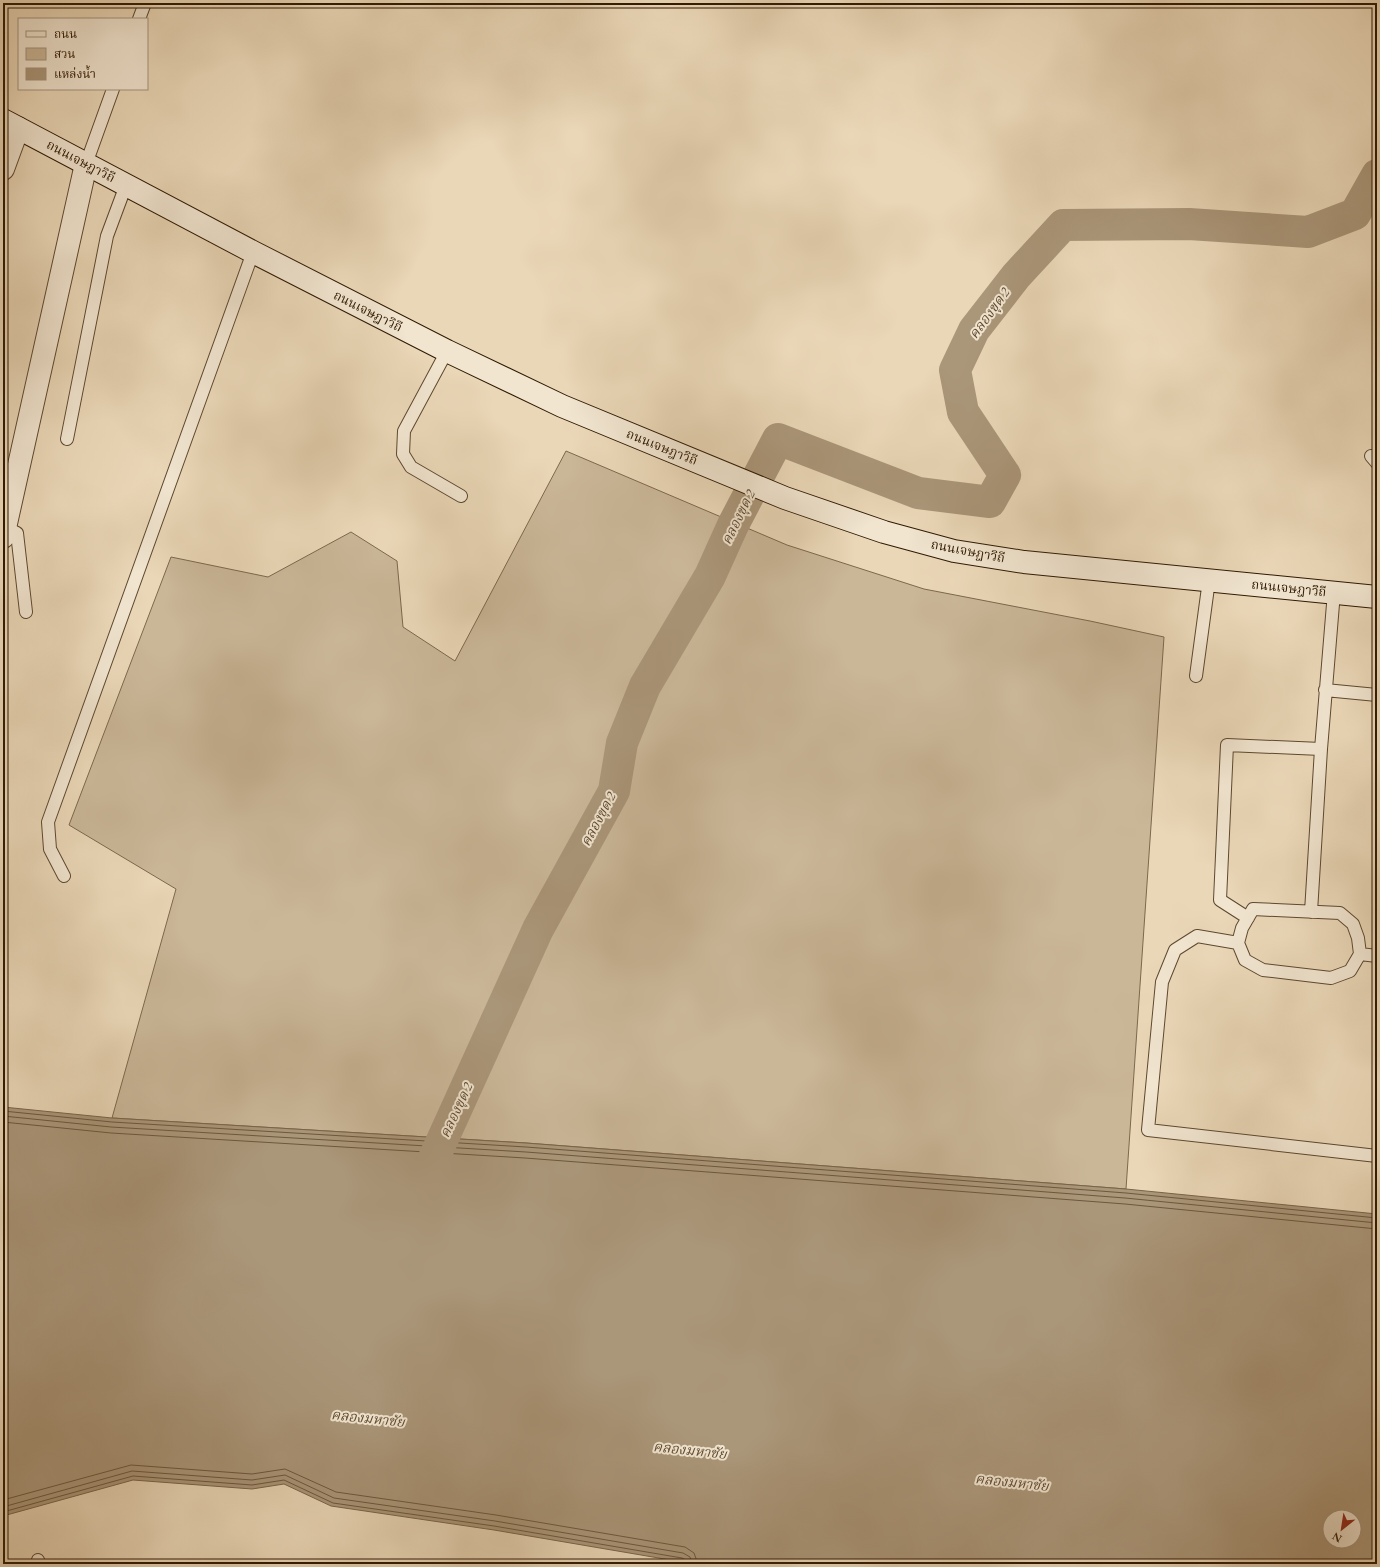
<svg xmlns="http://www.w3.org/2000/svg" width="1380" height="1567" viewBox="0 0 1380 1567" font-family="'EB Garamond','Noto Serif Thai',serif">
	<rect width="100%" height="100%" fill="#ead7b7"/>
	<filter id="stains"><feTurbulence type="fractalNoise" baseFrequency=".005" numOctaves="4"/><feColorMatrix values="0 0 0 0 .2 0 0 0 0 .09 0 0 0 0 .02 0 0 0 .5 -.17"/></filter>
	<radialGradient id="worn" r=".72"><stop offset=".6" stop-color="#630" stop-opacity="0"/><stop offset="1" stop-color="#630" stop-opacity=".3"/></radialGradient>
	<path fill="#cab798" stroke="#7c684d" d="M566 451 787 545 924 589 1090 621 1164 637 1126 1189 526 1143 112 1118 176 889 69 825 171 557 268 577 351 532 397 561 403 627 455 661Z"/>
	<path fill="#aa9679" stroke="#796449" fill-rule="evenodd" d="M3 1107 112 1118 526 1143 1126 1189 1377 1214V1564H694L494 1530 331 1506 284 1484 252 1489 133 1480 3 1516ZM1330 1517H1354V1541H1330Z"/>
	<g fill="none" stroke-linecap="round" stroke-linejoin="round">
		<path stroke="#6c583e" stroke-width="1" d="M3 1111 112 1122 526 1147 1126 1193 1377 1218
			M3 1116 111 1127 526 1152 1125 1198 1377 1223
			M3 1122 111 1133 525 1158 1125 1204 1377 1229
			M3 1500 131 1465 252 1474 285 1469 336 1492 496 1515 685 1547 694 1553 698 1564
			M3 1507 132 1471 252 1480 285 1475 334 1498 495 1521 683 1553 690 1557 692 1564
			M3 1512 133 1476 252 1485 284 1480 333 1503 494 1526 682 1558 686 1560 687 1564"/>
		<path stroke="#aa9679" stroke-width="32" d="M425 1178 538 929 614 791 622 743 645 686 710 576 733 525 778 439 918 493 990 502 1005 475 963 412 955 370 974 330 1016 276 1063 225 1189 224 1308 232 1355 214 1377 175"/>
		<defs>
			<path id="lane" d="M139 19 145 3
				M86 164 113 89
				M447 351 404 431 403 454 411 467 461 496
				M67 439 107 236 126 185
				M1371 456 1377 463
				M5 527 17 533 26 612
				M1196 676 1209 580
				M1325 690 1377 695
				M64 876 50 849 48 822 253 252
				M1253 909 1340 913 1353 924 1358 938 1360 954 1350 971 1331 978 1263 970 1245 960 1238 943 1242 928Z
				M1311 912 1321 749
				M1248 918 1220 900 1227 745 1321 749 1334 592
				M1238 943 1197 936 1175 950 1162 982 1148 1130 1377 1156
				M1360 954 1377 956
				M37 1564 38 1560"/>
			<path id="street" d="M3 169 18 128
				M3 537 86 164"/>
			<path id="secondary" d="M3 120 253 252 447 351 562 406 785 498 884 532 954 551 1024 562 1377 597"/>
		</defs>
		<use href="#lane" stroke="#5e482f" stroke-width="14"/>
		<use href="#street" stroke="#5e482f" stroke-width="24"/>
		<use href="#secondary" stroke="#2f1902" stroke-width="24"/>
		<use href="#lane" stroke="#f1e5d0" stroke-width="12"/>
		<use href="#street" stroke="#f1e5d0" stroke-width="22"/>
		<use href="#secondary" stroke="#f1e5d0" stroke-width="22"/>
	</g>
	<g text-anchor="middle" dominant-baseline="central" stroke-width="4" stroke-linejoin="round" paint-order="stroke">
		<g font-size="13" fill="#2f1902" stroke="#f1e5d0">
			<text transform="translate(81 161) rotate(28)">ถนนเจษฎาวิถี</text>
			<text transform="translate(368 311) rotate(27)">ถนนเจษฎาวิถี</text>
			<text transform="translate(662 447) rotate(22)">ถนนเจษฎาวิถี</text>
			<text transform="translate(968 551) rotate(11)">ถนนเจษฎาวิถี</text>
			<text transform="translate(1289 588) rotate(6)">ถนนเจษฎาวิถี</text>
		</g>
		<g font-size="14" font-style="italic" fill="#604b32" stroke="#f1e5d0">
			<text transform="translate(989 313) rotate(-54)">คลองขุด 2</text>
			<text transform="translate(738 517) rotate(-64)">คลองขุด 2</text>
			<text transform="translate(598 819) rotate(-62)">คลองขุด 2</text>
			<text transform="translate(456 1110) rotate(-65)">คลองขุด 2</text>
			<text transform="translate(368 1418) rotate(6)">คลองมหาชัย</text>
			<text transform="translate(690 1450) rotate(6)">คลองมหาชัย</text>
			<text transform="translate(1012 1482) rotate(6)">คลองมหาชัย</text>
		</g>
	</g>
	<rect width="1380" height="1567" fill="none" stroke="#ead7b7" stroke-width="16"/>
	<rect x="4" y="4" width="1372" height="1559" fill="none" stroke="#2f1902" stroke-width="2"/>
	<rect x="8" y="8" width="1364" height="1551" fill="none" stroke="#2f1902"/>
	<rect x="18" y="18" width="130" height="72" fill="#f1e5d0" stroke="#a3937e"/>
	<rect x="26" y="31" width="20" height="6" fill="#f1e5d0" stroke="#a3937e"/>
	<text x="54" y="38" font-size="12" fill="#2f1902">ถนน</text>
	<rect x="26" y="48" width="20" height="12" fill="#cab798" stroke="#a3937e"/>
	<text x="54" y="58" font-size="12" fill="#2f1902">สวน</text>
	<rect x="26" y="68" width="20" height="12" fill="#aa9679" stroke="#a3937e"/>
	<text x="54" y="78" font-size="12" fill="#2f1902">แหล่งน้ำ</text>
	<g transform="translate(1342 1529) rotate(210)"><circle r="19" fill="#f1e5d0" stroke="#a3937e"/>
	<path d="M0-3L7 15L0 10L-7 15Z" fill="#8f2418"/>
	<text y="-6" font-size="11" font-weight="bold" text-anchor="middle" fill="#2f1902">N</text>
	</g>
	<rect width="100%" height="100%" filter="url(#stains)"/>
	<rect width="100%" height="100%" fill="url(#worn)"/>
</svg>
